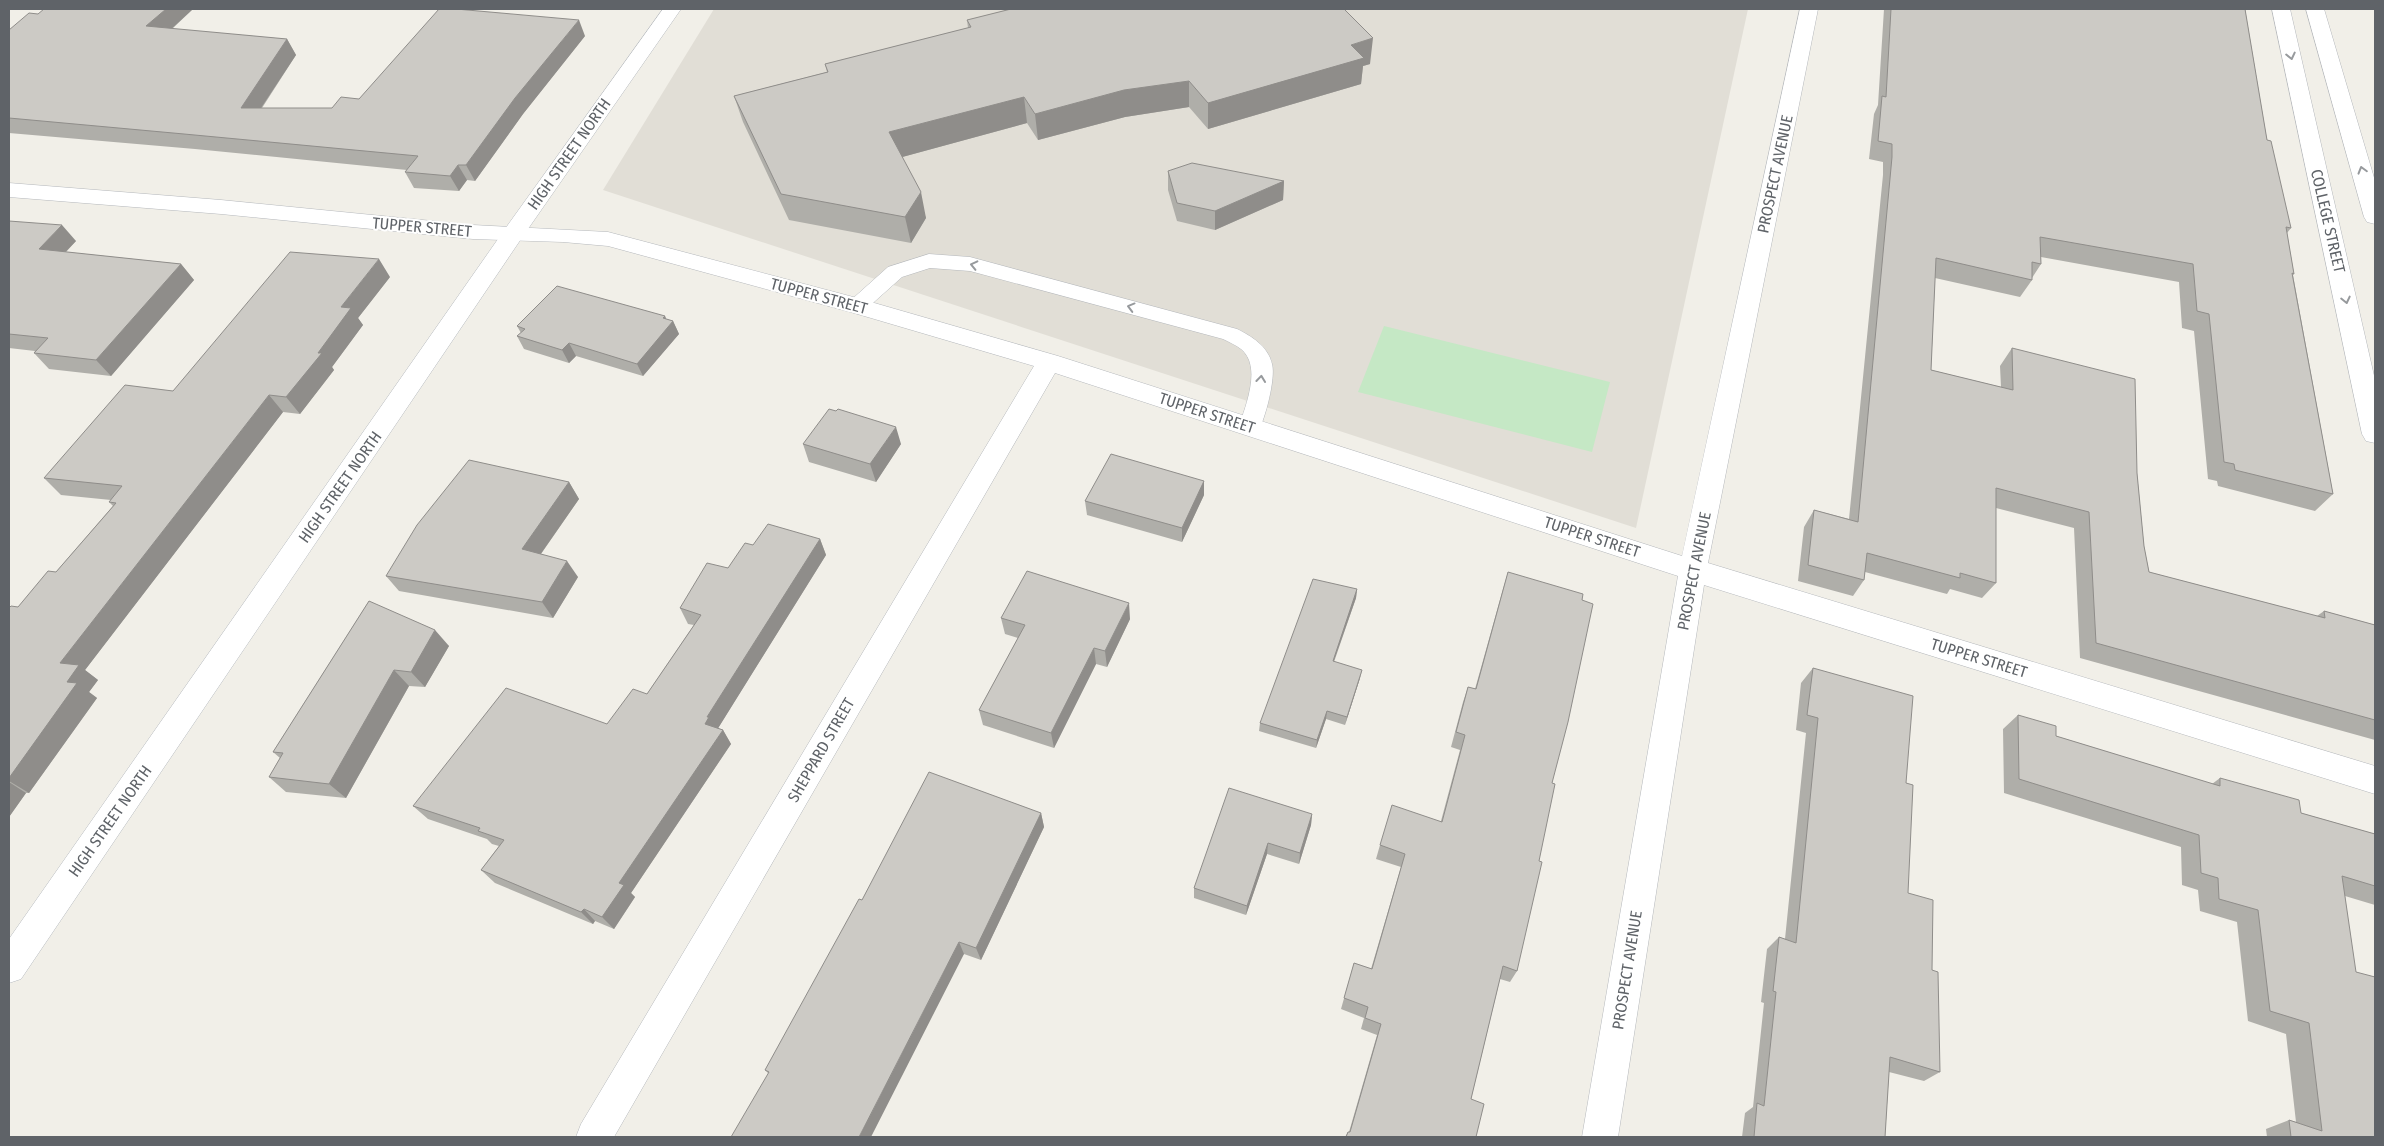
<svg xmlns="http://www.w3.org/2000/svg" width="2384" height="1146" viewBox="0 0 2384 1146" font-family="'Fira Sans Condensed',sans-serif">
	<rect width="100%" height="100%" fill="#f1efe8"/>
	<path fill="#e1ded6" d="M714 9H1748L1636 528 603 190Z"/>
	<path fill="#c5e8c5" d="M1384 326 1610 382 1592 452 1358 392Z"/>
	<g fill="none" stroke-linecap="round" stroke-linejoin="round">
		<defs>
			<path id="lane" d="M929 254 970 257 1237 329C1251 336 1268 346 1272 364 1276 378 1265 419 1258 432L1250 434 1242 432 1239 426C1246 405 1262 366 1241 349 1236 345 1229 342 1223 339L970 271 930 268 902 277 864 311 857 313 850 311 847 306 850 301 888 267Z"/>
			<path id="street" d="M1800 9H1818L1708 563 2375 766V794L1704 585 1618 1137H1582L1678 576 1055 373 614 1137H576L581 1124 1034 366 854 313 608 246 563 242 473 239 221 214 9 197V183L221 200 473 225 608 232 857 298 1058 356 1682 556Z
				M2272 9H2290L2375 380V443L2366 441 2362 434Z
				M2306 9H2324L2375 181V224L2367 222 2364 217Z"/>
			<path id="secondary" d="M663 9H681L521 239 21 979 9 983V939L505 229Z"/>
		</defs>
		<use href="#lane" stroke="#b5b8bc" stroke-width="1"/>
		<use href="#street" stroke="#b5b8bc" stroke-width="1"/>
		<use href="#secondary" stroke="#b6babf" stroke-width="1"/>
		<use href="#lane" fill="#fff" fill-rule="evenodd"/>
		<use href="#street" fill="#fff" fill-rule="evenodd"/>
		<use href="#secondary" fill="#fff" fill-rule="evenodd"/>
	</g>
	<path fill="#afaea9" d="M193 9 172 29 287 39 296 55 262 108H332L359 99 585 36 523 114 475 181 467 180 459 191 414 188 405 172 407 170 195 149 9 133V30L38 14Z
		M1884 9H2245L2267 140 2291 228 2287 233 2294 274 2293 275 2333 494 2315 511 2218 486 2217 481 2208 479 2194 331 2182 328 2179 282 2041 257V264L2032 278V280L2020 297 1935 278 1931 370 2001 387 2000 366 2012 348 2137 473 2144 546 2149 572 2317 616 2324 611 2375 625V740L2080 658 2074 528 1996 508V583L1982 598 1950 589 1947 594 1865 572 1864 580 1853 596 1798 581 1804 527 1814 510 1849 519 1883 175V162L1869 159 1874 114 1878 105Z
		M967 20 1370 64 1363 66 1361 84 1208 129 1189 107 1125 117 1038 140 1027 123 902 157 926 218 911 243 789 220 743 122 734 96 827 72 825 64 968 28Z
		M1168 171 1284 181 1283 200 1215 230 1177 221 1168 190Z
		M9 221 76 241 66 252 181 264 194 280 111 376 49 369 34 353 35 351 9 348Z
		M390 277 358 318 363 325 332 367 334 370 300 414 283 412 85 670 98 680 89 692 97 698 29 793H26L9 817V608L18 607 56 572 113 506 109 502 111 500 61 495 44 478 173 391Z
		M665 316 666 319 673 321 679 334 643 376 576 356 569 363 524 349 517 336 521 333 517 326Z
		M803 444H901L876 482 809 462Z
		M1204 481V495L1182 542 1087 515 1085 501Z
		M569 482 579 499 541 554 578 577 553 618 399 591 386 576Z
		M820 539 826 555 718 728 723 730 731 744 631 893 635 897 614 929 595 921 593 924 495 883 481 870 499 846 492 844 487 839 428 819 413 806 607 724 647 694 694 625 688 624 680 608 728 568 753 545Z
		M1508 572 1552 783 1517 971 1510 982 1500 979 1471 1099 1476 1137H1345L1348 1132H1349L1377 1035 1361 1029 1364 1018 1341 1009 1354 963 1371 969 1401 867 1376 859 1380 845 1441 821 1460 750 1451 747 1463 702 1468 687 1475 689 1503 589Z
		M1357 589 1356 598 1334 662 1360 678 1345 725 1326 719 1316 748 1259 731 1260 723Z
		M369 601 449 646 425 687 409 686 346 798 286 792 269 777 280 758 273 752Z
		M1001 618 1130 619 1107 667 1096 664 1054 748 983 725 979 710 1018 638 1005 634Z
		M1813 668 1906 783 1908 893 1932 970 1940 1072 1924 1081 1889 1072 1885 1137H1742L1745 1113 1753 1107 1764 1003 1761 1002 1767 949 1779 937 1785 939 1806 733 1796 730 1801 683Z
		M2018 715 2056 736 2212 784 2220 778 2301 813 2375 834V905L2345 896 2375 1137H2267L2266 1129 2289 1120 2296 1122 2286 1034 2248 1021 2237 922 2200 911 2198 890 2182 885 2181 847 2004 793 2003 729Z
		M1041 813 1044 827 981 960 964 954 768 1073 765 1070 862 900Z
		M1312 814 1311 825 1299 864 1267 854 1246 915 1194 898V888Z"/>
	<path fill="#8f8d8a" d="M166 9H193L157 42 146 26Z
		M579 20 585 36 523 114 475 181 466 165 515 98Z
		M1373 38 1370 64 1363 66 1361 84 1208 129V103L1351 45Z
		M287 39 296 55 251 123 241 108Z
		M1189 81V107L1125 117 1038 140 1035 114 1124 90Z
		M1024 97 1027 123 895 159 889 132Z
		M458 165 467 180 459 191 450 176Z
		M1284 181 1283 200 1215 230V211Z
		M921 192 926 218 911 243 905 217Z
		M62 225 76 241 53 265 39 249Z
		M379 259 390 277 358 318 363 325 332 367 334 370 300 414 286 397 318 353 341 307Z
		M181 264 194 280 111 376 96 360Z
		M665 316 669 326 673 321 679 334 643 376 637 364Z
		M569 343 576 356 569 363 562 350Z
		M269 395 283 412 85 670 98 680 89 692 97 698 29 793 9 781V778L67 682 60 663Z
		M896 427 901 444 876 482 870 464Z
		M1204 481V495L1182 542V528Z
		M569 482 579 499 533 565 522 549Z
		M820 539 826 555 717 730 705 724 707 717Z
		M567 561 578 577 553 618 542 602Z
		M1357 589 1356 598 1331 669 1333 661Z
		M1129 603 1130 619 1107 667 1105 651Z
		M435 630 449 646 425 687 411 672Z
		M1094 648 1096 664 1054 748 1051 733Z
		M394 670 409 686 346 798 329 784Z
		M1362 670 1360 678 1345 725 1347 717Z
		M1327 711 1326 719 1316 748 1317 740Z
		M723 730 731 744 631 893 635 897 614 929 602 917 619 883Z
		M9 782 26 793 9 817Z
		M1041 813 1044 827 981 960 976 948Z
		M1312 814 1311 825 1299 864 1300 853Z
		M1268 843 1267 854 1246 915 1247 906Z
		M584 909 595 921 593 924 581 912Z
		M959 942 964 954 871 1137H859Z"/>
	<path fill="#cccac5" stroke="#8f8d8a" d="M44 9H166L146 26 287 39 241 108H332L341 97 359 99 439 9H456L579 20 515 98 466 165H458L450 176 405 172 418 156 184 134 9 118V30L29 13 38 14Z
		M1011 9H1344L1373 38 1351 45 1364 58 1208 103 1189 81 1124 90 1035 114 1024 97 889 132 921 192 905 217 781 194 734 96 828 72 825 64 971 27 967 20Z
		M1891 9H2245L2267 140 2271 141 2291 228 2286 227 2294 274 2292 273 2333 494 2235 470 2234 464 2224 462 2209 314 2197 311 2193 264 2040 237 2041 264 2032 262V280L1936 258 1931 370 2013 390 2012 348 2135 379 2137 473 2144 546 2149 572 2325 618 2324 611 2375 625V720L2096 643 2089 512 1996 488V583L1960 573V578L1867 553 1864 580 1808 565 1814 510 1858 522 1892 157V144L1878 141 1882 96 1886 97Z
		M1192 163 1284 181 1215 211 1177 203 1168 171Z
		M9 221 62 225 39 249 181 264 96 360 34 353 48 338 9 334Z
		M290 252 379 259 341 307 351 308 318 353H322L286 397 269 395 60 663 79 665 67 682 77 683 9 778V608L11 606 18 607 48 571 56 572 116 503 109 502 122 486 44 478 125 385 173 391Z
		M557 286 665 316 663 318 673 321 637 364 569 343 562 350 517 336 525 329 517 326Z
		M829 409 836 411 838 409 896 427 870 464 803 444Z
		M1111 454 1204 481 1182 528 1085 501Z
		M469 460 569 482 522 549 567 561 542 602 386 576 417 525Z
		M768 524 820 539 707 717H709L705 724 723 730 619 883 624 885 602 917 584 909 581 912 481 870 504 840 478 831 480 828 413 806 506 688 607 724 633 689 647 694 701 615 680 608 707 563 728 568 745 543 753 545Z
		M1027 571 1129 603 1105 651 1094 648 1051 733 979 710 1025 625 1001 618Z
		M1508 572 1583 594 1582 600 1593 604 1568 722 1552 783 1555 784 1539 861 1542 862 1517 971 1503 966 1471 1099 1484 1104 1476 1137H1346L1348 1132H1350L1381 1024 1365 1018 1368 1007 1344 998 1354 963 1372 969 1405 854 1380 845 1392 805 1442 822 1465 735 1456 732 1468 687 1476 689Z
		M1313 579 1357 589 1333 661 1362 670 1347 717 1327 711 1317 740 1260 723Z
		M369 601 435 630 411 672 394 670 329 784 269 777 283 753 273 752Z
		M1813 668 1913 696 1906 783 1913 785 1908 893 1933 900 1932 970 1938 972 1940 1072 1890 1057 1885 1137H1754L1757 1103 1764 1106 1776 992 1773 991 1779 937 1796 943 1818 718 1807 715Z
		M2018 715 2056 726V736L2220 786V778L2299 800 2301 813 2375 834V886L2342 876 2356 972 2375 977V1137H2291L2289 1120 2322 1131 2309 1023 2270 1011 2258 910 2219 899 2218 878 2201 873 2199 835 2019 779Z
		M929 772 1041 813 976 948 959 942 859 1137H731L769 1072 765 1070 859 899 862 900Z
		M1229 788 1312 814 1300 853 1268 843 1247 906 1194 888Z"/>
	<defs><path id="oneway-chevron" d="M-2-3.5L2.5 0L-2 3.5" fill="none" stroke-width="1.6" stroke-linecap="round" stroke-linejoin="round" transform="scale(1.25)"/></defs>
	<g stroke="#979a9d">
		<use href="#oneway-chevron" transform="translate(2291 56) rotate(77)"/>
		<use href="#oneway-chevron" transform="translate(2362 170) rotate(-106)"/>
		<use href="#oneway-chevron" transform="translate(974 265) rotate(-167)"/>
		<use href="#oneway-chevron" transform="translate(2346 300) rotate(77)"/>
		<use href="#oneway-chevron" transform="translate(1131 307) rotate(-165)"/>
		<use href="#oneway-chevron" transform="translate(1261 379) rotate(-84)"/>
	</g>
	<g text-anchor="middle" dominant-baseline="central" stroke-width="4" stroke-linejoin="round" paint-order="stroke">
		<g font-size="16" fill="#5f6368" stroke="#fff">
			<text transform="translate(569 154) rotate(-55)">HIGH STREET NORTH</text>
			<text transform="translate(1775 174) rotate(-78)">PROSPECT AVENUE</text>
			<text transform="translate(2328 221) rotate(77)">COLLEGE STREET</text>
			<text transform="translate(422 227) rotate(5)">TUPPER STREET</text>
			<text transform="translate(819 296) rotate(15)">TUPPER STREET</text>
			<text transform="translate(1207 413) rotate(18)">TUPPER STREET</text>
			<text transform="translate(340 487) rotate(-55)">HIGH STREET NORTH</text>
			<text transform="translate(1592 537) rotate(18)">TUPPER STREET</text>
			<text transform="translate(1694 571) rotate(-79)">PROSPECT AVENUE</text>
			<text transform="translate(1979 658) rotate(17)">TUPPER STREET</text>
			<text transform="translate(821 750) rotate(-60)">SHEPPARD STREET</text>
			<text transform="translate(110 821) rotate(-55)">HIGH STREET NORTH</text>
			<text transform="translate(1627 970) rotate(-81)">PROSPECT AVENUE</text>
		</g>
	</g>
	<rect width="2384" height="1146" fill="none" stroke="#5f6368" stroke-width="20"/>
</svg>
